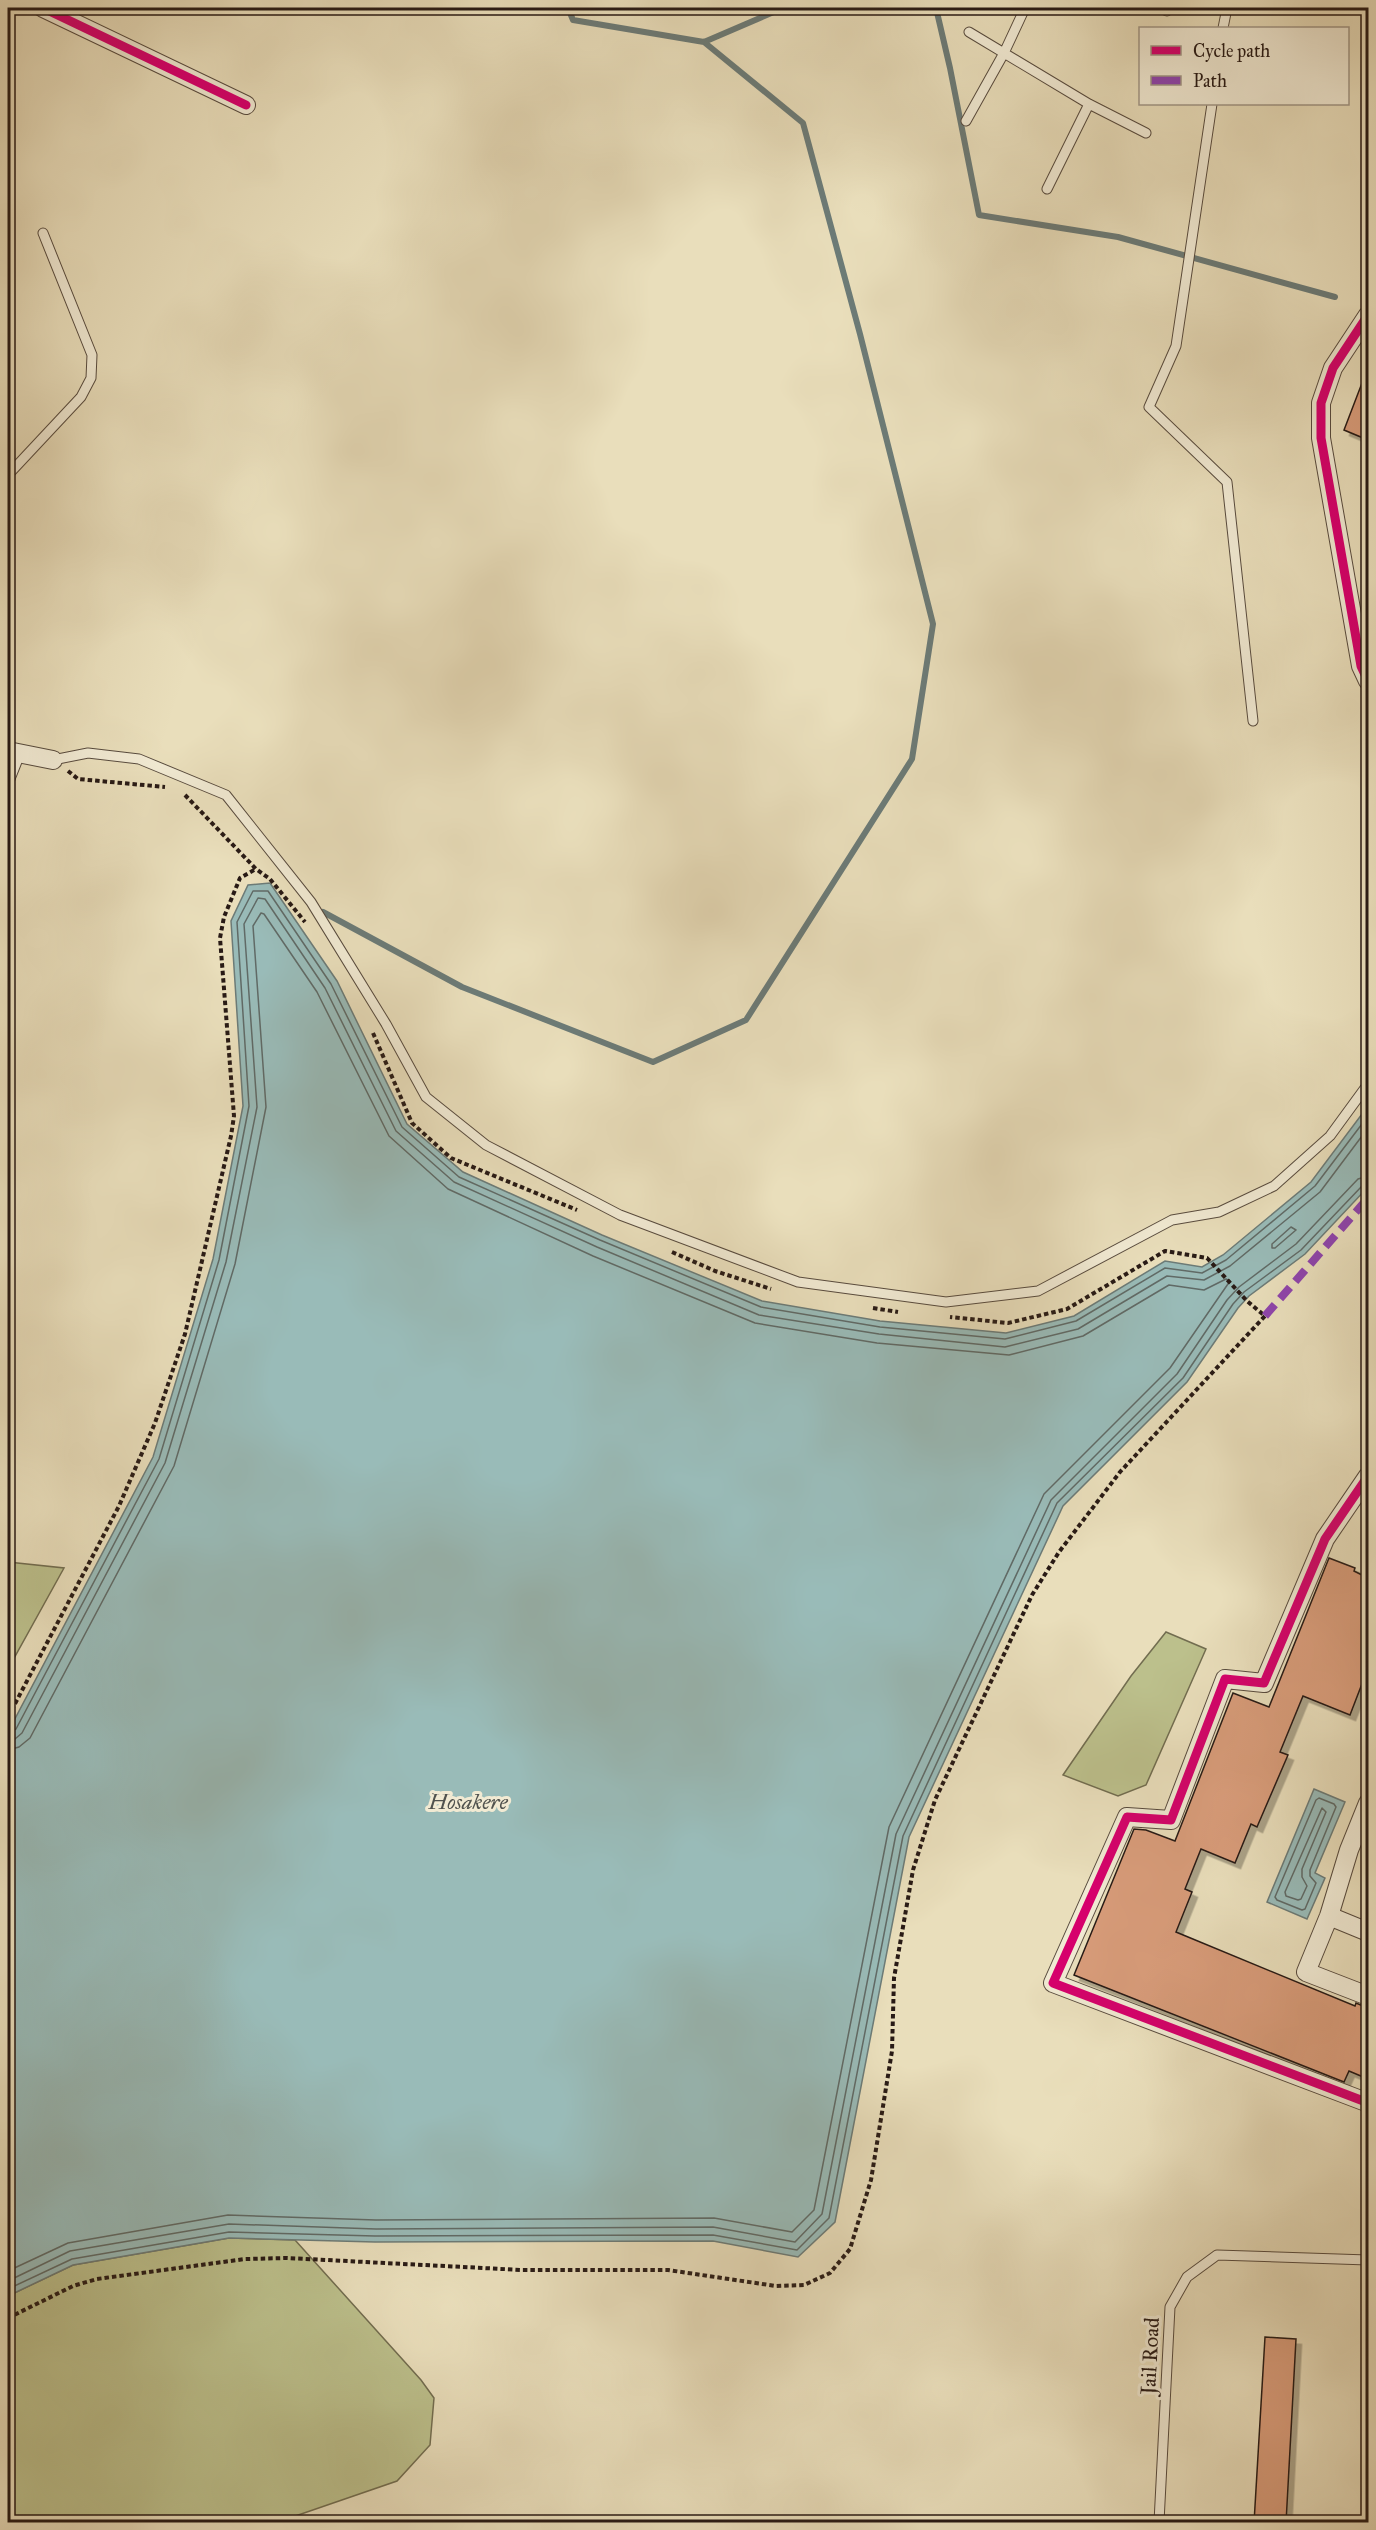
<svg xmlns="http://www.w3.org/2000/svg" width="1376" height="2530" viewBox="0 0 1376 2530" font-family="'IM FELL Great Primer',serif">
	<defs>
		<filter id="shadow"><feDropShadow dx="5.5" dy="5.5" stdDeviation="0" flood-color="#0004"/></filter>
	</defs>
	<rect width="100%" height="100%" fill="#e9debb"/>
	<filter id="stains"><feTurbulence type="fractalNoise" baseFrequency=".00333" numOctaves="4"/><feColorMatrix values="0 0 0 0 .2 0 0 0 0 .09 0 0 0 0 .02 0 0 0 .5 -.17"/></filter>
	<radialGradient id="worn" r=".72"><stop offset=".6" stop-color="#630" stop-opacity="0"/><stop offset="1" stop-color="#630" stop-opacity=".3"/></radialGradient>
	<path fill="#bcc08c" stroke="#726d50" stroke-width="1.5" d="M8 1562 64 1568 8 1669Z
		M1166 1632 1206 1649 1146 1785 1118 1796 1063 1775 1131 1676Z
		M229 2238 295 2240 421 2380 434 2398 430 2445 397 2481 278 2522H8V2296L73 2265Z"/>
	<path fill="#99bbb8" stroke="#6c7b77" stroke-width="1.5" d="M270 883 337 981 407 1124 463 1172 602 1235 762 1301 880 1321 1006 1333 1074 1316 1165 1261 1202 1267 1223 1255 1311 1182 1368 1106V1187L1305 1254 1249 1296 1238 1308 1187 1382 1063 1506 909 1837 835 2222 798 2257 713 2241 375 2242 229 2238 73 2265 8 2296V1732L153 1457 213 1259 243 1106 231 921 248 885Z
		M1314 1789 1345 1802 1315 1873 1325 1878 1307 1919 1267 1902Z"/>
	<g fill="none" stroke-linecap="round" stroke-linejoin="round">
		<path stroke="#606a66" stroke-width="1.5" d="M1291 1227 1296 1230 1275 1248H1272V1244Z
			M8 1733 16 1729 159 1459 219 1260 249 1106 237 922 253 891H268L331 984 402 1127 459 1177 600 1240 761 1307 880 1327 1005 1339 1076 1321 1165 1268 1202 1273 1226 1260 1315 1186 1368 1116
			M8 1741 15 1739 22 1733 165 1463 226 1262 257 1107 244 924 258 898 265 899 325 988 396 1131 454 1182 597 1247 759 1315 879 1334 1005 1347 1078 1329 1167 1276 1204 1280 1230 1266 1320 1192 1368 1128
			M8 1750 19 1747 30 1738 174 1466 235 1264 266 1107 253 926 261 913 264 914 317 992 389 1136 448 1189 593 1256 755 1323 877 1343 1009 1355 1083 1336 1169 1285 1204 1290 1226 1279 1230 1281 1170 1368 1044 1494 889 1827 814 2210 792 2232 714 2218 376 2220 228 2215 68 2243 8 2271
			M1319 1798 1334 1804 1336 1807 1310 1870V1876L1316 1883 1305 1909 1302 1910 1277 1900 1275 1897 1316 1800Z
			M1322 1808 1326 1812 1302 1869V1877L1307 1886 1301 1899 1298 1900 1286 1896 1285 1892Z
			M8 2281 70 2251 229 2224 376 2229 713 2227 795 2242 822 2214 896 1834 1051 1500 1177 1374 1227 1300 1239 1287 1296 1244 1358 1179 1368 1176
			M8 2289 72 2259 229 2232 375 2236 713 2235 797 2250 829 2218 903 1836 1057 1503 1183 1378 1233 1304 1244 1292 1301 1250 1362 1186 1368 1184"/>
		<path stroke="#6c7b77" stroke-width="6" d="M568 8 573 20 704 42 783 8
			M936 8 950 68 979 215 1118 237 1335 297
			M323 912 462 987 653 1062 746 1020 912 759 933 624 860 334 803 123 704 42"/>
	</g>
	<path fill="#d89c7a" stroke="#281a15" stroke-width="1.5" filter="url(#shadow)" d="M1367 370H1368V440L1344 430Z
		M1329 1558 1355 1568 1354 1571 1368 1578V1677L1365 1676 1350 1715 1303 1696 1280 1752 1288 1755 1257 1827 1251 1824 1235 1863 1201 1849 1185 1889 1192 1892 1176 1932 1355 2006 1356 2003 1368 2008V2079L1349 2071 1344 2082 1074 1975 1134 1829 1146 1830 1175 1841 1233 1693 1269 1707Z
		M1265 2337 1296 2339 1286 2523H1254Z"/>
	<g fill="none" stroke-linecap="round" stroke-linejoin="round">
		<defs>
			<path id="service" d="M1160 8 1167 11
				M1223 28 1227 8
				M969 32 1089 104 1146 133
				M1212 104 1176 346 1149 407 1227 482 1253 721
				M966 121 1004 53 1025 8
				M1047 189 1089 104
				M8 475 81 397 91 378 92 355 43 233
				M53 760 88 753 139 759 226 795 311 902 386 1024 426 1097 486 1145 620 1215 798 1282 946 1302 1038 1291 1172 1220 1219 1212 1274 1186 1330 1136 1368 1084
				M8 784 20 754
				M1159 2522 1170 2307 1187 2277 1217 2255 1368 2260"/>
			<path id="minor" d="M43 8 246 105
				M1368 315 1333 368 1321 403V438L1361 666 1368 681
				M8 751 53 760
				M1368 1476 1325 1539 1264 1683 1225 1679 1171 1820 1127 1817 1053 1983 1366 2102 1368 2101
				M1368 1803 1349 1850 1329 1916 1306 1972 1368 1996
				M1329 1916 1368 1932"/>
		</defs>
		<use href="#service" stroke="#584b3e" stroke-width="11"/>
		<use href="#minor" stroke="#584b3e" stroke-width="20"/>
		<path stroke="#281a15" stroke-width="4" stroke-dasharray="4.5 3" stroke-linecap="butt" d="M68 771 78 779 165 787
			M185 795 256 869 270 879 305 922
			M373 1033 412 1123 451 1158 577 1210
			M672 1252 715 1271 771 1289
			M873 1308 898 1312
			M8 1717 119 1506 155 1423 185 1334 231 1136 234 1116 220 938 224 917 240 878 256 869
			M8 2318 73 2286 97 2279 245 2259 287 2258 522 2270H668L776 2286 804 2285 830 2273 850 2249 871 2180 892 2051 894 1978 913 1870 935 1800 1032 1595 1059 1552 1120 1472 1265 1316 1247 1301 1207 1258 1165 1251 1067 1309 1008 1323 950 1317"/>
		<use href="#service" stroke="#f1ead3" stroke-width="9"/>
		<use href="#minor" stroke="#f1ead3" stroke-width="18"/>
		<path stroke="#8e44ad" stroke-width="8" stroke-dasharray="15 8" stroke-linecap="butt" d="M1265 1316 1368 1198"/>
		<defs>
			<path id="cycleway" d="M43 8 246 105
				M1368 315 1333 368 1321 403V438L1361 666 1368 681
				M1368 1476 1325 1539 1264 1683 1225 1679 1171 1820 1127 1817 1053 1983 1366 2102 1368 2101"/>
		</defs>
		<use href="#cycleway" stroke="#f1ead3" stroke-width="13"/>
		<use href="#cycleway" stroke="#d6006c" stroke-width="9"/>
	</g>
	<g text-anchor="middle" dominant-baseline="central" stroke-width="6" stroke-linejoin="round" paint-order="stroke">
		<g font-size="21" fill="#281a15" stroke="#f1ead3">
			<text transform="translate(1150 2356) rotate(-87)">Jail Road</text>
		</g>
		<g font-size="22" font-style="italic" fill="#50524e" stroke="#f1ead3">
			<text x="468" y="1801">Hosakere</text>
		</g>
	</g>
	<rect width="1376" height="2530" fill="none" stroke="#e9debb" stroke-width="30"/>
	<rect x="9" y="9" width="1358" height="2512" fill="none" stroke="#281a15" stroke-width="3"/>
	<rect x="15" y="15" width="1346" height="2500" fill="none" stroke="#281a15" stroke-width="1.5"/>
	<rect x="1139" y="27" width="210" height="78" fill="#f1ead3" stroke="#a19787" stroke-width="1.5"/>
	<rect x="1151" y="46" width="30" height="9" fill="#d6006c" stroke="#a19787" stroke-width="1.5"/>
	<text x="1193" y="57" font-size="18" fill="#281a15">Cycle path</text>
	<rect x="1151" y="76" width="30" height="9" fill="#8e44ad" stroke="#a19787" stroke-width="1.5"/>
	<text x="1193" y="87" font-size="18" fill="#281a15">Path</text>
	<rect width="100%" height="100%" filter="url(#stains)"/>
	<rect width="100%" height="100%" fill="url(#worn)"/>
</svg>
